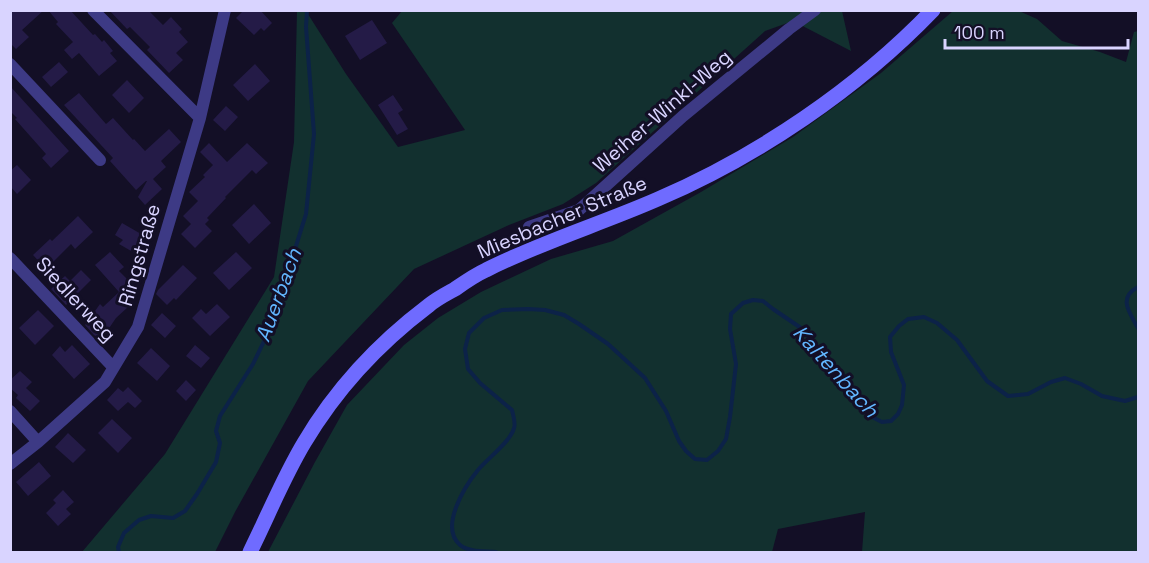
<svg xmlns="http://www.w3.org/2000/svg" width="1149" height="563" viewBox="0 0 1149 563" font-family="'Space Grotesk',sans-serif">
	<rect width="100%" height="100%" fill="#130f26"/>
	<path fill="#12302f" d="M297 11H306L346 74 398 147 465 130 392 23 402 11H842L851 51 793 21 765 31 596 183 563 204 509 225 414 269 308 381 235 512 215 552H82L165 454 274 277 294 142Z
		M953 11H1019L1037 19 1062 41 1100 52 1126 62 1134 32 1138 31V552H862L865 512 778 529 772 552H268L315 462 347 405 404 345 438 318 481 292 551 259 613 241 701 192 793 137 881 73Z"/>
	<g fill="none" stroke-linecap="round" stroke-linejoin="round">
		<path stroke="#0c2248" stroke-width="4" d="M1138 287C1117 298 1130 313 1138 328
			M119 552 118 547 124 533 139 520 151 516 173 518 185 511 197 494 216 462 220 443 216 431 220 416 253 364 270 329 306 214 314 134 306 27 307 10
			M496 552C485 551 468 552 460 545 439 527 465 486 478 470 487 459 511 441 514 428 516 423 513 415 512 410L480 383 468 369 465 349 469 333 484 318 502 310 528 309 545 310 564 315 579 324 608 344 645 378 666 411 679 441 686 451 695 459 707 460 718 451 726 439 730 417 736 364 730 329 731 314 743 303 753 300 763 301 773 309 801 328 835 368 872 417 882 422 891 421 898 414 902 405 904 385 891 352 890 337 899 326 908 319 924 317 937 323 957 340 987 381 1008 396 1028 394 1051 382 1065 378 1081 384 1102 396 1125 401 1138 397"/>
	</g>
	<path fill="#241b47" d="M10 10H44L22 30 29 37 16 49 10 43Z
		M48 10H70L93 35 95 34 102 42 104 40 113 51 110 53 117 61 99 76 79 53 72 59 64 50 73 42 56 24 58 22Z
		M109 10H148L163 25 171 17 182 29 179 32 188 42 176 53 183 60 169 73 147 50 150 47 130 27 127 29Z
		M244 10H260L272 23 264 31 261 28 254 35 236 18Z
		M372 20 387 43 360 60 345 36Z
		M59 62 68 72 51 87 42 77Z
		M255 64 270 81 248 101 233 85Z
		M127 80 144 98 129 113 112 95Z
		M10 86 69 151 51 168 42 158 46 154 15 119 17 118 10 111Z
		M79 93 106 124 113 118 133 140 134 139 145 151 169 129 181 142 161 161 166 167 153 179 162 189 145 205 138 197 147 181H146L136 190 110 161 113 158 64 105Z
		M393 95 403 110 398 113 408 129 397 135 378 105Z
		M226 106 238 117 225 131 213 120Z
		M209 143 227 162 247 143 268 163 256 174 252 170 225 197 226 198 207 218 209 220 205 224 212 231 195 248 181 234 191 224 183 216 198 201 189 192 205 177 203 175 213 165 200 152Z
		M17 165 31 180 17 194 10 186V171Z
		M254 204 271 223 249 244 232 225Z
		M78 216 93 232 75 249 71 244 46 269 33 255 50 239 52 241Z
		M122 223 148 238 138 255 119 244 123 240 115 235Z
		M110 252 124 267 119 271 136 288 130 295 132 297 125 304 128 307 116 318 101 340 94 335 85 325 100 304 103 307 119 292 95 265Z
		M236 252 252 268 229 290 213 273Z
		M183 265 197 278 176 300 174 298 167 305 156 294 158 290Z
		M81 270 91 280 66 305 51 289 65 276 70 281Z
		M217 304 230 317 210 336 192 318 201 309 206 314Z
		M38 310 54 326 35 345 19 328Z
		M162 313 176 326 165 338 151 325Z
		M72 345 90 364 74 379 52 355 60 346 65 352Z
		M195 345 210 358 201 368 186 356Z
		M151 348 170 366 157 381 137 363Z
		M20 371 32 382 26 388 40 401 30 411 16 398 18 395 10 388V380Z
		M186 380 196 390 186 401 176 391Z
		M128 387 142 401 135 408 128 402 118 411 107 400 118 388 123 392Z
		M112 419 132 438 118 453 98 433Z
		M68 433 86 450 73 463 55 447Z
		M39 462 51 476 28 496 16 482Z
		M63 490 74 502 66 509 71 514 58 526 46 513 56 503 53 500Z"/>
	<g fill="none" stroke-linecap="round" stroke-linejoin="round">
		<path stroke="#3d3a85" stroke-width="12" d="M93 10 200 118
			M10 64 100 160
			M529 227 579 210 683 116 789 29 815 10
			M10 258 113 367
			M10 411 38 442
			M10 464 38 442 105 382 138 327 200 118 225 10"/>
		<path stroke="#6f6bff" stroke-width="15" d="M250 552C268 516 283 478 304 443 336 389 379 343 428 306 436 299 446 294 455 289 465 282 475 275 486 270 541 242 601 224 658 199 758 156 857 89 933 10"/>
	</g>
	<g text-anchor="middle" dominant-baseline="central" stroke-width="6" stroke-linejoin="round" paint-order="stroke">
		<g font-size="20" fill="#d9d4ff" stroke="#130f26">
			<text transform="translate(662 111) rotate(-41)">Weiher-Winkl-Weg</text>
			<text transform="translate(562 217) rotate(-23)">Miesbacher Straße</text>
			<text transform="translate(139 255) rotate(-74)">Ringstraße</text>
			<text transform="translate(76 299) rotate(47)">Siedlerweg</text>
		</g>
		<g font-size="21" font-style="italic" fill="#62b6ff" stroke="#130f26">
			<text transform="translate(278 295) rotate(-70)">Auerbach</text>
			<text transform="translate(836 371) rotate(48)">Kaltenbach</text>
		</g>
	</g>
	<rect width="1149" height="563" fill="none" stroke="#d9d4ff" stroke-width="24"/>
	<path d="M945 39v9h183v-9" fill="none" stroke="#d9d4ff" stroke-width="3"/>
	<text x="954" y="39" font-size="18" fill="#d9d4ff" stroke="#130f26" stroke-width="4.5" paint-order="stroke">100 m</text>
</svg>
